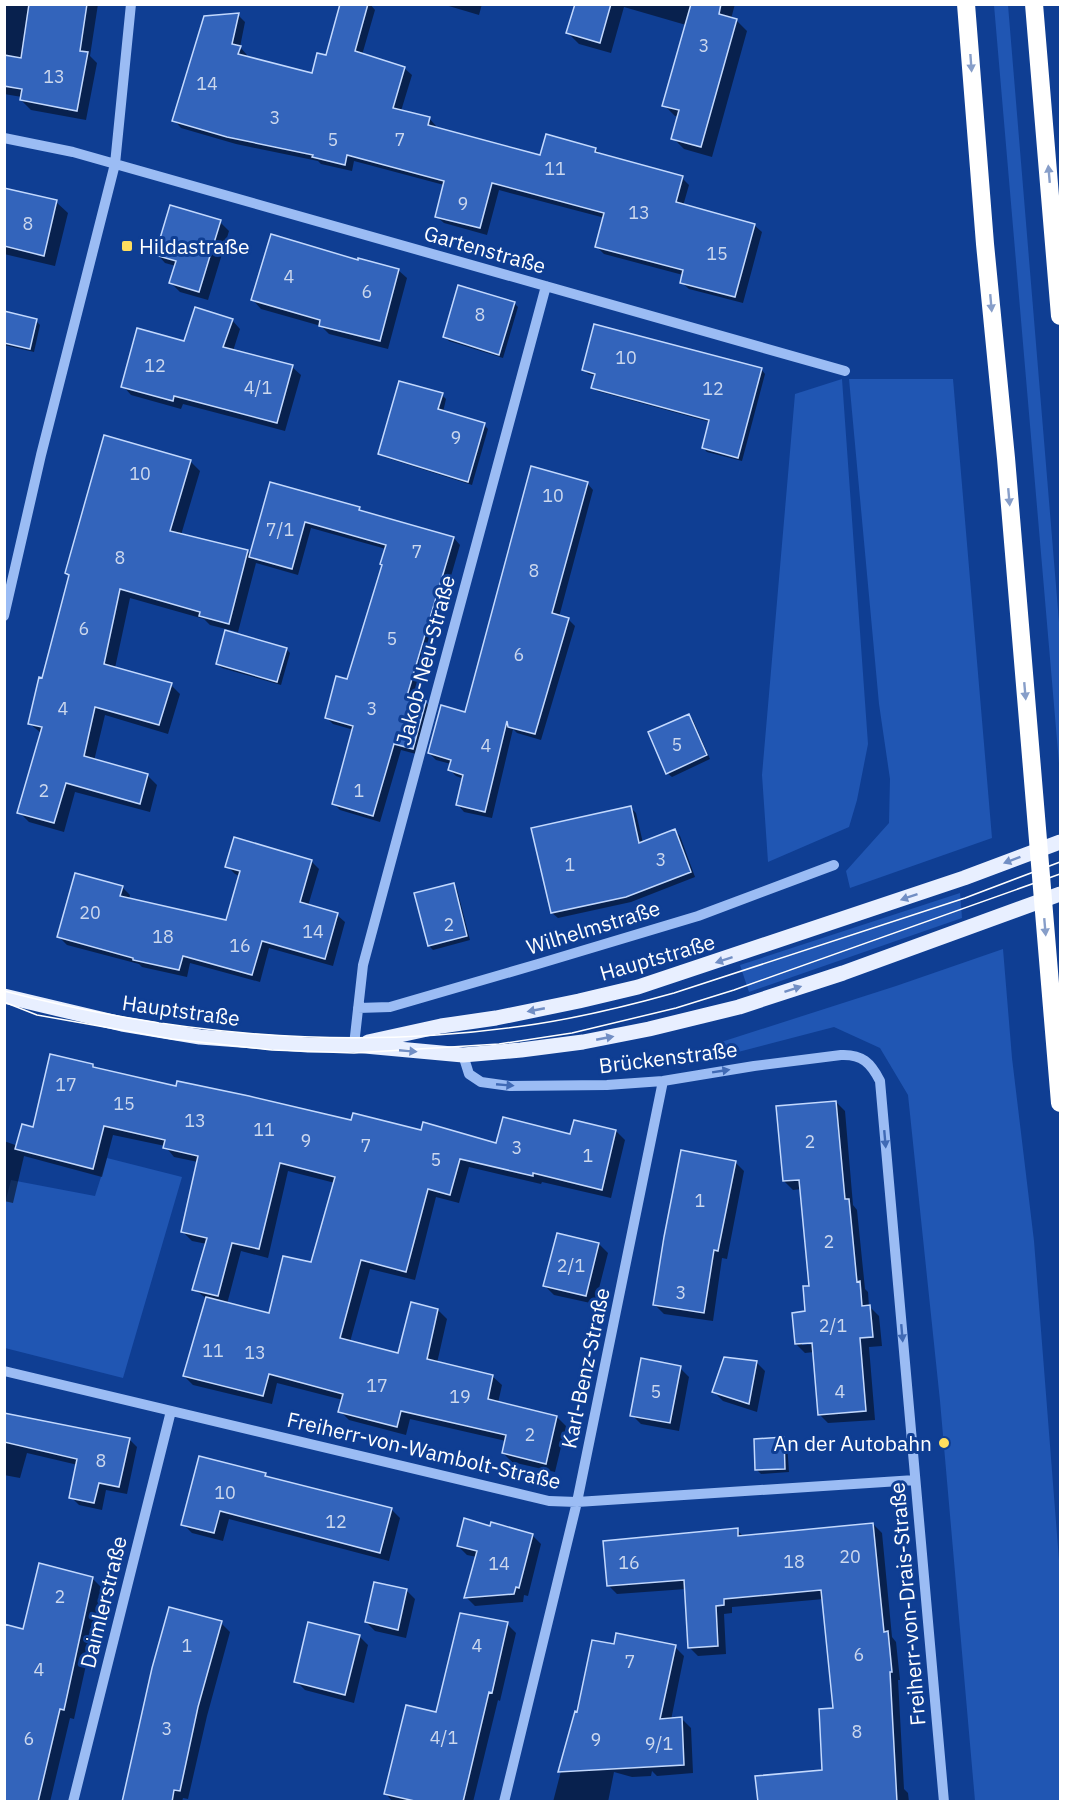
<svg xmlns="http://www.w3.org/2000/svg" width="1065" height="1806" viewBox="0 0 1065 1806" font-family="'IBM Plex Sans',sans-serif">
	<rect width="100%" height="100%" fill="#0f3e93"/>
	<path fill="#2056b3" d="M994 5H1008L1060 634V775Z
		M842 379 868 744 857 800 849 827 768 862 762 775 795 394Z
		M849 379H953L992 838 850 888 846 871 889 823 890 779 879 704Z
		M960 893 962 918 749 992 740 965Z
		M1003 949 1012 1058 1034 1241 1060 1573V1801H975L940 1401 908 1095 880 1048 834 1027 688 1065 687 1053 896 986Z
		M107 1158 182 1177 123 1378 5 1348 4 1207 11 1180 95 1196Z"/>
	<path fill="#0007" fill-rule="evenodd" d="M4 4H98L90 56 97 63 86 120 31 110 21 100 22 97 4 94Z
		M341 4H370L375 10 362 55 404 68 412 75 401 111 429 118 436 126 435 129 541 157 547 136 596 149 602 156 682 178 689 185 683 206 754 225 762 232 743 303 689 289 681 282 683 275 604 254 597 247 605 218 499 190 487 235 444 223 436 216 444 185 354 161 352 171 321 164 318 161 236 144 181 128 174 120 238 15 245 22 240 47 247 55 246 58 313 75 327 57Z
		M442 4H482L479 15Z
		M573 4H735L731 19 736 20 747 31 712 157 684 149 673 138 679 117 675 116 664 105 686 25 624 7 611 53 579 44 568 33 576 5Z
		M4 190 56 202 68 213 55 266 4 254Z
		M220 222 229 231 208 300 180 292 171 283 176 266 165 263 157 254Z
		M359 262 398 270 407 278 388 349 329 334 321 326 261 309 253 300Z
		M514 303 518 307 503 358 449 341 444 337Z
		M4 313 36 321 40 325 34 352 4 345Z
		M232 320 240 329 233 351 292 367 301 375 285 431 183 404 181 409 131 395 123 386 185 343Z
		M761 369 765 374 742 461 707 452 703 448 710 422 597 391 593 387 596 376 588 374 584 370Z
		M442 395 446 399 443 412 484 425 488 429 472 485 384 457 379 453Z
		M190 461 200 471 181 535 247 552 251 555 271 484 359 509 363 513 454 538 460 545 415 700 426 703 432 709 420 755 401 750 380 822 340 810 333 803 354 730 333 724 326 717 348 681 383 565 386 549 311 528 298 575 256 563 238 632 210 625 204 619 130 598 115 668 171 685 180 694 168 734 105 715 94 761 147 775 157 785 150 812 75 792 64 832 29 822 19 812 41 733 29 723 43 680 70 577 67 573Z
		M587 483 593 490 559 617 568 619 575 626 541 740 517 733 513 729 492 818 464 812 458 805 464 779 456 776 450 770 451 764 436 760 429 753 466 714Z
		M286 649 290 653 281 685 222 668 217 664Z
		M688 715 693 720 710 759 672 777 667 773Z
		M631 808 636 813 643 843 675 831 680 836 695 877 631 902 558 918 552 913Z
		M311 861 319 869 308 906 337 915 345 922 333 966 269 948 260 982 190 963 187 977 142 967 139 964 67 945 59 937 122 887 130 895 129 899 227 921 240 876 235 874 227 866Z
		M453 885 457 889 470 940 433 950 429 946Z
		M93 1065 98 1070 352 1122 422 1132 497 1145 616 1131 625 1140 611 1198 542 1182 541 1184 469 1167 459 1203 436 1197 415 1280 370 1269 350 1342 399 1355 438 1310 447 1319 437 1363 492 1376 502 1385 498 1403 557 1417 566 1426 555 1472 512 1462 503 1453 506 1441 410 1419 406 1435 349 1420 340 1411 343 1400 277 1383 272 1404 193 1385 184 1376 207 1299 194 1289 207 1244 192 1241 183 1232 198 1162 174 1157 165 1146 113 1135 102 1177 24 1156 13 1203 4 1201V1141L18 1146ZM288 1171 335 1183 312 1264 270 1315 227 1304 241 1251 268 1258Z
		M836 1102 845 1111 853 1205 857 1210 865 1289 868 1292 869 1306 879 1316 882 1346 869 1347 875 1420 828 1423 819 1414 814 1352 805 1353 796 1344 806 1312 811 1287 802 1189 793 1190 784 1181ZM819 1341 820 1344 802 1345V1342Z
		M735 1162 744 1171 727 1259 722 1258 713 1321 664 1314 655 1305Z
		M599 1244 608 1253 595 1304 554 1295 545 1286Z
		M756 1362 765 1371 757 1412 723 1401 714 1392Z
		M680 1368 689 1377 679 1431 641 1424 632 1415Z
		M4 1414 129 1439 137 1447 127 1494 106 1490 102 1510 79 1505 71 1497 78 1465 27 1453 20 1478 4 1475Z
		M783 1439 787 1443 789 1472 761 1474 757 1470Z
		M265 1474 268 1478 391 1509 400 1518 389 1561 229 1519 223 1541 192 1533 183 1524Z
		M873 1524 882 1533 892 1637 896 1642 900 1680H898L904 1789 908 1793 909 1802H759L824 1771 835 1710 824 1599 732 1607V1613L724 1614 726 1654 698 1656 689 1647 686 1589 617 1594 608 1585 737 1530 744 1537Z
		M491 1528 532 1535 541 1544 528 1596 524 1595 523 1602 475 1606 466 1597 477 1557 467 1555 458 1546Z
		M92 1578 103 1589 74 1719 70 1718 50 1802H4L25 1631Z
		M406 1590 415 1599 406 1638 375 1631 366 1622Z
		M221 1623 230 1632 207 1716 188 1799 183 1798 182 1802H123Z
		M507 1624 516 1633 500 1701 498 1700 473 1802H393L386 1794 438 1714Z
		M359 1636 368 1645 354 1703 305 1690 296 1681Z
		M615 1646 675 1647 684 1656 671 1720 682 1719 691 1728 693 1773 657 1776 652 1771 651 1776 632 1777 614 1772 608 1802H553L576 1713 579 1714Z"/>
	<path fill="#3364bb" stroke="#c3d9fe" stroke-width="1.5" d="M29 4H87L80 51 88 52 77 111 20 100 22 89 4 86V55L21 58Z
		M340 4H368L355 51 405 67 393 108 430 117 428 125 540 155 546 134 596 148 595 152 683 176 676 202 755 224 735 297 680 283 683 270 595 247 604 213 492 183 480 228 435 217 444 181 347 155 345 165 312 157 313 155 227 137 172 121 204 16 239 13 232 44 241 46 238 54 312 73 317 53 326 55Z
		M575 4H611L600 43 566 33Z
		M691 4H721L719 14 737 19 701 147 671 139 679 110 662 106Z
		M4 188 57 200 44 256 4 246Z
		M170 205 221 220 199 292 169 283 176 261 155 255Z
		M271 234 358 260V258L399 269 380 341 319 326 320 320 251 300Z
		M458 285 515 302 499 355 443 337Z
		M195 307 233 319 223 347 293 365 277 423 174 396 173 401 121 387 137 328 184 341Z
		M4 311 37 319 30 349 4 343Z
		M594 324 762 368 738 458 702 448 709 420 591 388 595 374 582 370Z
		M399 381 443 393 438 409 485 423 468 482 378 454Z
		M104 435 191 460 170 531 248 550 229 624 199 616 200 612 120 589 104 664 172 683 159 725 95 707 84 756 148 774 140 804 66 783 54 823 17 813 42 727 28 724 39 677 42 678 69 575 65 573Z
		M531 466 588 482 552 613 569 618 535 734 508 727 507 721 485 812 456 805 463 775 448 770 451 760 428 753 441 705 465 712Z
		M270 482 360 507 359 510 454 537 407 696 426 701 413 749 394 744 373 816 332 804 353 726 325 718 336 676 347 679 382 565 380 564 386 545 305 522 292 569 249 557Z
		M225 630 287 648 277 682 216 664Z
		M689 714 707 755 666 774 648 732Z
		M631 806 639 843 675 829 691 872 626 897 551 913 531 828Z
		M234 837 312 860 300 902 338 913 325 959 262 941 252 975 183 956 179 970 133 960V958L57 937 75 873 123 886 120 896 226 920 240 871 225 867Z
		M454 883 467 936 428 946 414 893Z
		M50 1054 93 1064V1067L176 1086 177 1081 249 1096 351 1120 353 1113 421 1130 423 1122 496 1143 503 1117 570 1134 574 1120 616 1130 602 1190 533 1173V1176L460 1159 450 1195 428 1189 406 1272 361 1260 340 1338 398 1353 411 1302 438 1309 427 1359 493 1375 488 1399 557 1416 546 1464 502 1453 506 1435 401 1411 397 1427 338 1412 343 1394 269 1374 263 1396 183 1376 206 1297 269 1313 283 1256 311 1262 335 1177 280 1163 259 1249 232 1243 218 1296 192 1290 207 1238 181 1232 198 1156 163 1148 165 1140 104 1126 93 1169 15 1149 22 1124 33 1127Z
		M836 1101 845 1199H849L857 1282 860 1281 862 1306 870 1305 873 1337 860 1338 866 1411 818 1415 812 1343 795 1344 792 1313 805 1311 803 1286H809L799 1180 783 1181 776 1106Z
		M681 1150 736 1161 718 1251 714 1250 704 1313 653 1305 664 1237Z
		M557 1233 599 1243 586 1296 543 1286Z
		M724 1357 757 1361 749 1404 712 1392Z
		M641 1358 681 1366 670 1423 630 1416Z
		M4 1413 130 1438 119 1487 99 1483 94 1503 69 1498 77 1459 4 1442Z
		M784 1437 785 1469 755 1470 754 1439Z
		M199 1456 266 1473 265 1476 392 1508 380 1553 220 1511 214 1533 181 1525Z
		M464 1518 490 1526 491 1522 533 1534 519 1588 516 1587 514 1594 464 1598 477 1551 457 1546Z
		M873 1523 884 1632 888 1631 892 1672H890L897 1802H758L755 1776 822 1770 819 1709 833 1708 821 1590 724 1599V1605L716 1606 718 1646 688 1648 684 1580 607 1586 603 1541 738 1528V1536Z
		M39 1563 93 1577 64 1710 60 1709 38 1802H4V1624L23 1629Z
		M374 1582 407 1589 398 1630 365 1622Z
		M169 1607 222 1621 198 1707 180 1791 174 1790 172 1802H122L152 1668Z
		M460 1613 508 1622 492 1693 489 1692 463 1802H419L384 1794 406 1705 436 1712Z
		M308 1622 360 1635 345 1695 294 1682Z
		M616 1633 676 1645 660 1719 682 1717 684 1765 558 1772 575 1711 577 1712 592 1640 614 1644Z"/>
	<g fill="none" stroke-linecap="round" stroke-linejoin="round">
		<path stroke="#9bbcf4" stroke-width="10" d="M4 138 73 152 845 371
			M4 616 41 455 115 164 131 4
			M358 1008 390 1007 538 964 698 916 834 865
			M354 1045 363 965 546 286
			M463 1055 469 1074 481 1082 510 1086 607 1085 663 1081 754 1066 841 1055C862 1054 871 1063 880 1081L944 1802
			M4 1371 549 1501 577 1502 915 1480
			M73 1802 171 1411
			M504 1802 577 1502 663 1081"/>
		<path stroke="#e8efff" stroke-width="15" d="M4 996 122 1024 200 1037 308 1045H354L463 1055 521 1050 583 1042 649 1029 739 1007 843 973 1060 894
			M368 1042 441 1026 496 1018 579 1001 638 987 964 878 1060 842"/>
		<path stroke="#fff" stroke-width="18" d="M966 4 985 244 1006 458 1060 1103
			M1034 4 1060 316"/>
		<path stroke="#fff" stroke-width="1.5" d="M4 991C174 1035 349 1051 523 1026 574 1019 624 1007 674 993L965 898 1060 862
			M4 1002 37 1015 172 1039 272 1050 354 1053 499 1044 572 1033 676 1008 734 990 1060 874"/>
	</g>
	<defs><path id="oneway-solid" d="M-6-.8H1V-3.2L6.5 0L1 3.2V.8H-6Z" transform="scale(1.5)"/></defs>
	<g fill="#879ec9">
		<use href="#oneway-solid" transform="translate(971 63) rotate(86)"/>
		<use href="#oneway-solid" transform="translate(1049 174) rotate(-95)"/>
		<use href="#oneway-solid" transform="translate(991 303) rotate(85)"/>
		<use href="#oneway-solid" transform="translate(1009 497) rotate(85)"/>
		<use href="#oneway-solid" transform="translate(1025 691) rotate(85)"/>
		<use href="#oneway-solid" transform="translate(1045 927) rotate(85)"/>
	</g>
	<g fill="#718ec4">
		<use href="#oneway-solid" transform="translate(1012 860) rotate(159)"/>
		<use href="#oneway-solid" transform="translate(909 897) rotate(161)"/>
		<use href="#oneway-solid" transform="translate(724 960) rotate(162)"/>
		<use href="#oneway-solid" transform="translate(793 989) rotate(-18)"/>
		<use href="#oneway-solid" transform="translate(536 1010) rotate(169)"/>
		<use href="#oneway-solid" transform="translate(605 1038) rotate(-11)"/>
		<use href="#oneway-solid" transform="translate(408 1051) rotate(5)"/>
	</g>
	<g fill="#406ab5">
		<use href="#oneway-solid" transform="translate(721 1071) rotate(-9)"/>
		<use href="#oneway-solid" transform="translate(505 1085) rotate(5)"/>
		<use href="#oneway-solid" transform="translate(885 1139) rotate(85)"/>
		<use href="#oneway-solid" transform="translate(902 1333) rotate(85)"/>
	</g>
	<g fill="#ffde5e" stroke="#0f3e93" stroke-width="2">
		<rect x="121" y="240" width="12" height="12" rx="3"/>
		<circle cx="944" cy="1443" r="6"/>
	</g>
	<g text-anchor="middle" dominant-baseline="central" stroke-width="6" stroke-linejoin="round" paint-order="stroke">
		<g font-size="18" fill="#ccd8ee">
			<text x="704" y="45">3</text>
			<text x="54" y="76">13</text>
			<text x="207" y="83">14</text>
			<text x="275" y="117">3</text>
			<text x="333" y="139">5</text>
			<text x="400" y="139">7</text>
			<text x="555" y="168">11</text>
			<text x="463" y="203">9</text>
			<text x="639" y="212">13</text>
			<text x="28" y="223">8</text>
			<text x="717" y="253">15</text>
			<text x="289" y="276">4</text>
			<text x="367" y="291">6</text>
			<text x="480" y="314">8</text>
			<text x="626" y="357">10</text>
			<text x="155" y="365">12</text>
			<text x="258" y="387">4/1</text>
			<text x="713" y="388">12</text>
			<text x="456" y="437">9</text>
			<text x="140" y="473">10</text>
			<text x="553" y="495">10</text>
			<text x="280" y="529">7/1</text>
			<text x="417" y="551">7</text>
			<text x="120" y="557">8</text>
			<text x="534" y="570">8</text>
			<text x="84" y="628">6</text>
			<text x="392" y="638">5</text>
			<text x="519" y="654">6</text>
			<text x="63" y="708">4</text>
			<text x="372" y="708">3</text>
			<text x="677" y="744">5</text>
			<text x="486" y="745">4</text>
			<text x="44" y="790">2</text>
			<text x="359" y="790">1</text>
			<text x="661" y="859">3</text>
			<text x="570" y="864">1</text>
			<text x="90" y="912">20</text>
			<text x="449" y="924">2</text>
			<text x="313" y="931">14</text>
			<text x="163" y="936">18</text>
			<text x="240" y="945">16</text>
			<text x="66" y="1084">17</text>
			<text x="124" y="1103">15</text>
			<text x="195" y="1120">13</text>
			<text x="264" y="1129">11</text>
			<text x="306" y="1140">9</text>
			<text x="810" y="1141">2</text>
			<text x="366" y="1145">7</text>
			<text x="517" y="1147">3</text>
			<text x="588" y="1155">1</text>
			<text x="436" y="1159">5</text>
			<text x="700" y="1200">1</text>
			<text x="829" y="1241">2</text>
			<text x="571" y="1265">2/1</text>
			<text x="681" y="1292">3</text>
			<text x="833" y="1325">2/1</text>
			<text x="213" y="1350">11</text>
			<text x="255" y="1352">13</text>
			<text x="377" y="1385">17</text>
			<text x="656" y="1391">5</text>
			<text x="840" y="1391">4</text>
			<text x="460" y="1396">19</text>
			<text x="530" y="1434">2</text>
			<text x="101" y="1460">8</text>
			<text x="225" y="1492">10</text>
			<text x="336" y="1521">12</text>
			<text x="850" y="1556">20</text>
			<text x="794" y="1561">18</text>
			<text x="629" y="1562">16</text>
			<text x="499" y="1563">14</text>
			<text x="60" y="1596">2</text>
			<text x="187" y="1645">1</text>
			<text x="477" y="1645">4</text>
			<text x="859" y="1654">6</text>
			<text x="630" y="1661">7</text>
			<text x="39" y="1669">4</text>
			<text x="167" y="1728">3</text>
			<text x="857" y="1731">8</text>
			<text x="444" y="1737">4/1</text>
			<text x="29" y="1738">6</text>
			<text x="596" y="1739">9</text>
			<text x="659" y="1743">9/1</text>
		</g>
		<g font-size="21" fill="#fff" stroke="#0f3e93" text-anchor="start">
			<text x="139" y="246">Hildastraße</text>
			<text x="932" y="1443" text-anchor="end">An der Autobahn</text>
		</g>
		<g font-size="21" fill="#fff" stroke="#0f3e93">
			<text transform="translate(485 249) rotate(16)">Gartenstraße</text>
			<text transform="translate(425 660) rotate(-75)">Jakob-Neu-Straße</text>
			<text transform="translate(593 927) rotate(-17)">Wilhelmstraße</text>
			<text transform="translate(657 957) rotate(-16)">Hauptstraße</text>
			<text transform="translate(181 1010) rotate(8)">Hauptstraße</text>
			<text transform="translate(668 1057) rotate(-7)">Brückenstraße</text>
			<text transform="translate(585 1368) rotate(-78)">Karl-Benz-Straße</text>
			<text transform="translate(424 1450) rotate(13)">Freiherr-von-Wambolt-Straße</text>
			<text transform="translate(103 1602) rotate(-76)">Daimlerstraße</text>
			<text transform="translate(907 1604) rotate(-95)">Freiherr-von-Drais-Straße</text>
		</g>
	</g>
	<rect width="1065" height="1806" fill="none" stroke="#ffffff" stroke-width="12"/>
</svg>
